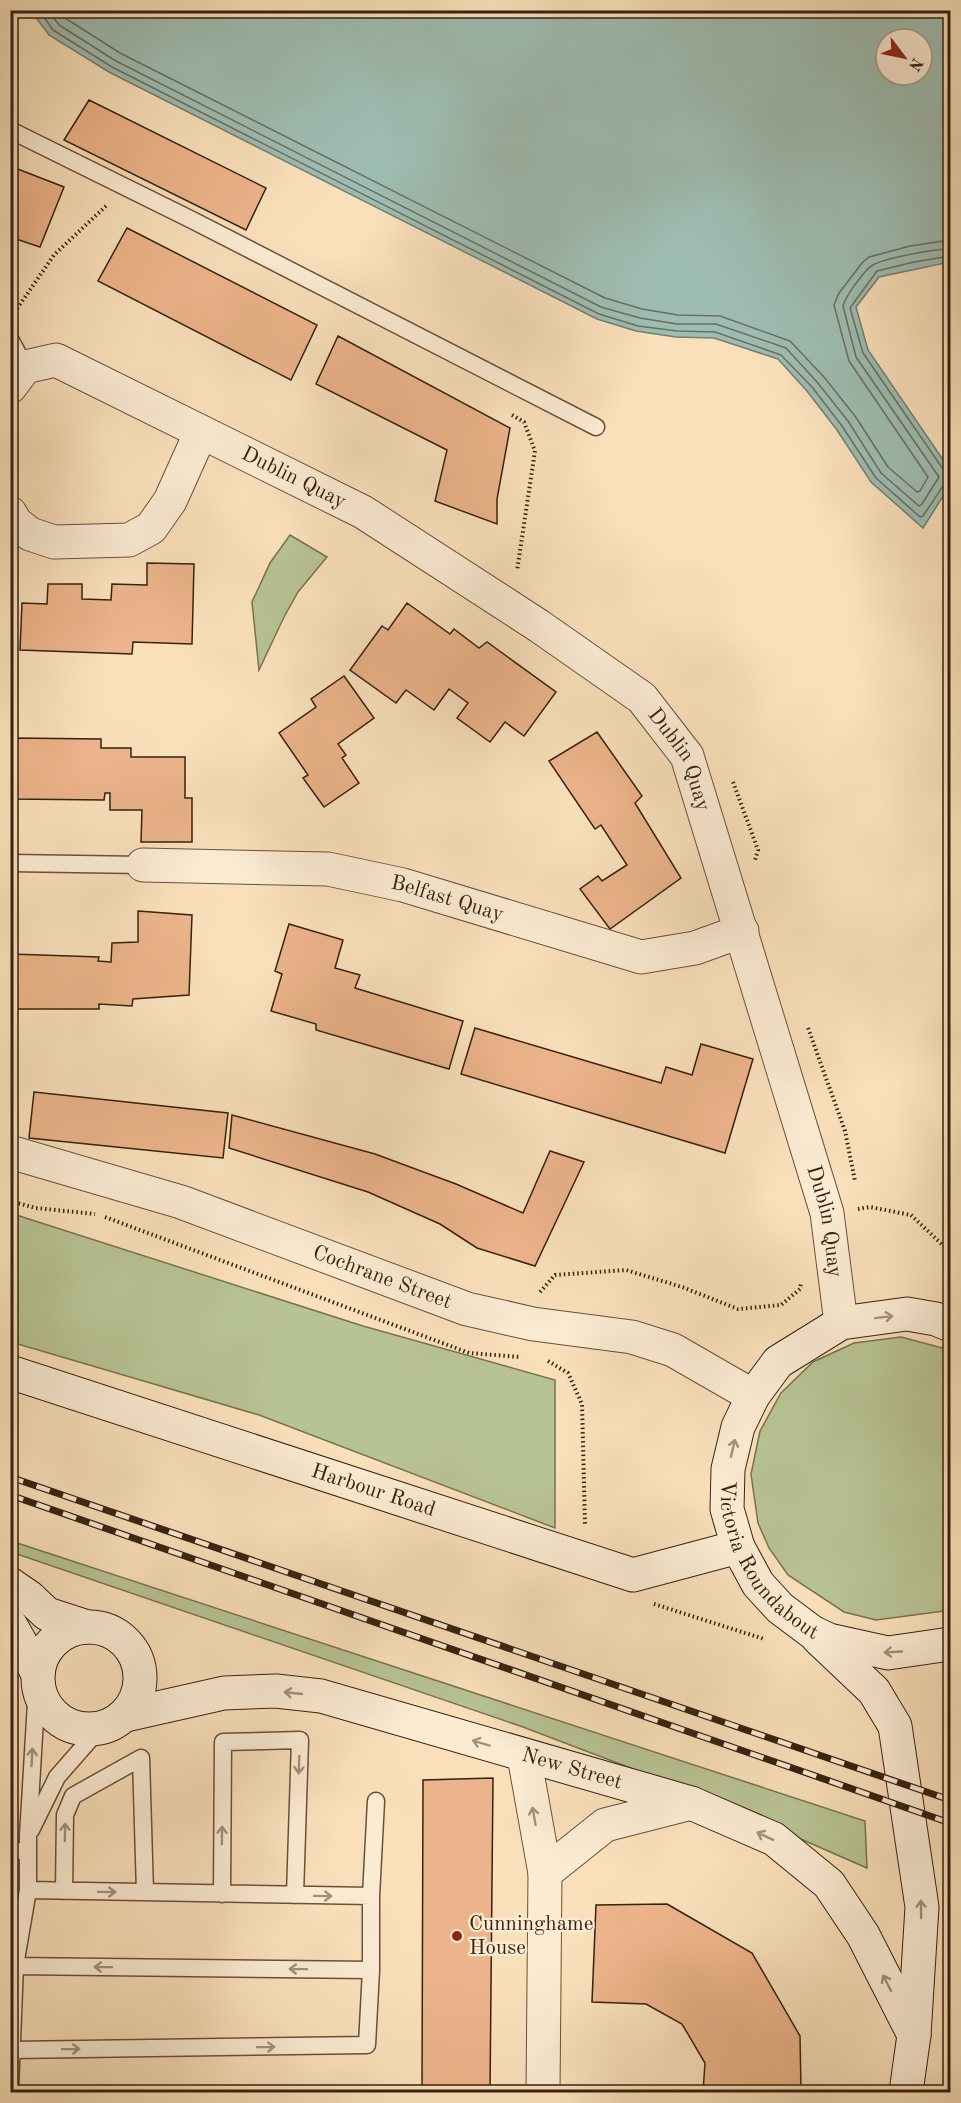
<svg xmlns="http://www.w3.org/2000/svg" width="961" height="2103" viewBox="0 0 961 2103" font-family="'Old Standard TT',serif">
	<rect width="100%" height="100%" fill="#f9e0bb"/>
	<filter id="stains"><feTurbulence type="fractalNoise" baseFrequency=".00333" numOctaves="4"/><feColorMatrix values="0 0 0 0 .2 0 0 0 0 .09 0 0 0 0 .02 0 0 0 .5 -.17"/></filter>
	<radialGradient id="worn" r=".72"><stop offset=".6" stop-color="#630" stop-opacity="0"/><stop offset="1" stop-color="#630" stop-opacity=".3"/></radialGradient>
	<path fill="#b8c394" stroke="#787252" stroke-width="1.5" d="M290 535 327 557 298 592 284 617 259 670 252 602 270 563Z
		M10 1213 363 1326 555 1380V1528L259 1415 11 1342Z
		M901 1337 950 1350V1608L944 1611 876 1620 844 1612 788 1575 769 1548 758 1523 751 1474 760 1431 781 1393 813 1362 854 1343Z
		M11 1541 865 1821 867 1868 691 1791 523 1727 11 1552Z"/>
	<path fill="#9ebdb2" stroke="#757f71" stroke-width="1.5" fill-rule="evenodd" d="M31 11H950V262L879 277 856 307 868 350 950 470V485L923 528 871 482 837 430 807 391 778 359 714 338 676 337 636 331 597 319 109 72 49 35ZM886 39H922V75H886Z"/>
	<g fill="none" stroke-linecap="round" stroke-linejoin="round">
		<path stroke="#6a6f60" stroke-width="1.5" d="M39 10 53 30 112 67 599 314 638 326 677 331 715 332 781 355 812 387 842 426 876 478 920 517 923 516 943 486 950 483
			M48 10 59 25 116 61 601 307 640 318 677 324H716L786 348 817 382 848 421 881 473 919 506 922 504 939 477 856 357 843 306C845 297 865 269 873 265 885 258 935 249 950 249
			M59 10 65 18 120 53 605 298 642 309 678 315 720 316 790 341 824 377 855 416 888 467 917 492 920 491 928 477 849 361 834 305 839 293 862 263 869 257 910 246 950 240
			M950 256 914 262 877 271 850 308 863 353 943 469 950 472"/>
	</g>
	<path fill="#ecb48a" stroke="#37210f" stroke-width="1.5" d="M89 100 266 188 246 230 64 140Z
		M10 166 64 187 40 247 10 237Z
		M127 228 317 325 291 380 98 281Z
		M338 336 510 428 497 499V524L435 501 447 450 316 384Z
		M147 563 194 564 192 644 133 642 132 654 20 650 22 603 47 604 48 584H82V599L111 600 112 584 147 585Z
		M407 603 450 634 454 629 479 648 487 642 556 692 524 736 505 722 490 742 457 718 468 703 449 689 434 710 406 690 396 703 350 670 382 626 388 630Z
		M344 676 374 718 338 744 346 755 342 758 359 783 324 807 303 778 308 775 279 733 316 707 311 699Z
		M597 732 642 796 635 803 681 878 610 929 580 889 598 876 602 881 627 865 601 825 595 829 549 761Z
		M13 738 101 739V748H131V757H185V798H192V842H141L142 810H110V793H105L104 800 12 799Z
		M138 911 192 915 189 995 133 999 132 1006 99 1004V1009H11V954L99 957 98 961 111 962 112 943 138 942Z
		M289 924 343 940 335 968 360 975 355 988 463 1021 449 1069 316 1030V1024L271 1011 282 974 275 971Z
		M475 1028 661 1083 666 1067 692 1075 701 1044 753 1059 725 1153 461 1074Z
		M34 1092 228 1113 223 1158 29 1138Z
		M232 1115 375 1154 456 1184 523 1213 550 1151 584 1162 535 1266 477 1248 440 1224 368 1192 229 1148Z
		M493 1778 490 2092H422L423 1780Z
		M667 1904 752 1953 800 2036 801 2092H703L705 2063 682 2024 646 2004 592 2002 596 1905Z"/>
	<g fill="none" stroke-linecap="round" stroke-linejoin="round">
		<defs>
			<path id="lane" d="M10 130 192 220 596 427
				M10 339 25 367
				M10 863 143 865
				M31 1830 57 1777 100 1728
				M10 1851H27
				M64 1891 65 1815 73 1796 141 1758 145 1892
				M222 1894 223 1742 300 1740 295 1895
				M371 1896 376 1801
				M15 1966 371 1970V1896L28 1890
				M12 2050 367 2045 371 1970
				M10 2090 15 1966 28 1890V1836L37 1686"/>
			<g id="street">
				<path id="s1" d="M10 387 25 367 56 360 363 512 539 626 642 698 687 756 827 1213 841 1323"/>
				<path d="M10 513 16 523 30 534 54 542 129 540 151 528 170 501 201 432"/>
				<path id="s2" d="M143 865 328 869 403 885 641 957 695 948 742 931"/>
				<path id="s3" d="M10 1152 181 1202 467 1309 533 1324 632 1337 673 1350 753 1396"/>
				<path d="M524 1756 545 1873"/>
				<path d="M543 2092 545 1873 605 1825 691 1803"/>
			</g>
			<g id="secondary">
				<path id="s4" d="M950 1325 936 1319 907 1314 841 1323 778 1362 753 1396 738 1427 728 1469 727 1509 738 1547 758 1584 780 1608 812 1632 829 1640 888 1653 950 1644"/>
				<path id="s5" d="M10 1372 633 1575 738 1547"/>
				<path d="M10 1584 29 1597 47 1614 87 1627"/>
				<path d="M10 1624 37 1672"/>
				<circle cx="89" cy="1678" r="51"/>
				<path d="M818 1638 874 1691 895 1726 922 1907 914 2035 906 2092"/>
				<path id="s6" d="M126 1715 224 1693 276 1691 321 1696 691 1803 774 1839 829 1884 863 1935 914 2035"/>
			</g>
		</defs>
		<use href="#lane" stroke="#68513a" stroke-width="19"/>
		<use href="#street" stroke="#68513a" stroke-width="35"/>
		<use href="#secondary" stroke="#37210f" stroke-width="35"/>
		<path stroke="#37210f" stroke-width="4" stroke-dasharray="1.5 3" stroke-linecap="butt" d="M12 316 54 255 106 206
			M512 415 524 422 535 451 517 571
			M10 572 16 562
			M733 782 758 850 755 860
			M808 1028 845 1131 855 1181
			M10 1201 36 1208 95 1214
			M858 1209 870 1207 911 1215 950 1252
			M105 1217 469 1353 520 1357
			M540 1292 555 1275 626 1270 682 1287 738 1309 781 1305 800 1289 801 1283
			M548 1361 568 1373 582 1404 585 1525
			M654 1604 764 1639"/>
		<use href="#lane" stroke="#fbebd3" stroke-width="16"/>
		<use href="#street" stroke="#fbebd3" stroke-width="33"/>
		<use href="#secondary" stroke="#fbebd3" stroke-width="33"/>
		<defs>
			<path id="rail" d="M10 1477 950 1800
				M10 1495 950 1823"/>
		</defs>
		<use href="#rail" stroke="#37210f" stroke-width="7"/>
		<use href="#rail" stroke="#fbebd3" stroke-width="4.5" stroke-dasharray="14" stroke-linecap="butt"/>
	</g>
	<defs><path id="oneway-shaft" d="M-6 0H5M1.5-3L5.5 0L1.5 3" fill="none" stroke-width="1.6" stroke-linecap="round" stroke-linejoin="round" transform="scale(1.5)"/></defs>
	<g stroke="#a3907b">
		<use href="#oneway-shaft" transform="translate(884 1317) rotate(-7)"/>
		<use href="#oneway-shaft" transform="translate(733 1448) rotate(-77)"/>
		<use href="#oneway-shaft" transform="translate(893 1652) rotate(177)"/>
		<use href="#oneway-shaft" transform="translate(293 1693) rotate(-174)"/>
		<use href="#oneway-shaft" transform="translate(481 1743) rotate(-163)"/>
		<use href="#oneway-shaft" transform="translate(32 1757) rotate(-87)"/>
		<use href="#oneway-shaft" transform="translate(299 1765) rotate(92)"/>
		<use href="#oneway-shaft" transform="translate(534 1816) rotate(-100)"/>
		<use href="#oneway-shaft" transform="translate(65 1832) rotate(-89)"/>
		<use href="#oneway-shaft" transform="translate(222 1835) rotate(-89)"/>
		<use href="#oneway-shaft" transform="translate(765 1836) rotate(-155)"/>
		<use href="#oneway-shaft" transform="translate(107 1892) rotate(1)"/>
		<use href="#oneway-shaft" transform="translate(323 1896) rotate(1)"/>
		<use href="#oneway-shaft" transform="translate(921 1909) rotate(-91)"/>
		<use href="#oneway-shaft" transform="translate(103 1967) rotate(-179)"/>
		<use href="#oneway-shaft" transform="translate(298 1969) rotate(-179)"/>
		<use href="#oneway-shaft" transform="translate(887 1983) rotate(-117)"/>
		<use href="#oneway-shaft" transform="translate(266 2047) rotate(-1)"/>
		<use href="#oneway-shaft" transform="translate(71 2049) rotate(-1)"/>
	</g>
	<circle fill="#8f2418" stroke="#fbebd3" stroke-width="2" cx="457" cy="1936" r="6"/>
	<g text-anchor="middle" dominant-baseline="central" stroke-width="4.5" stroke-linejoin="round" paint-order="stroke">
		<g font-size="21" fill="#37210f" stroke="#fbebd3">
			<text stroke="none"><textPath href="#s1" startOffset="322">Dublin Quay</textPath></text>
			<text stroke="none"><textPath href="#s1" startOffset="808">Dublin Quay</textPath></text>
			<text stroke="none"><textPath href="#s2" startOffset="308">Belfast Quay</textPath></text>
			<text stroke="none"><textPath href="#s1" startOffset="1294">Dublin Quay</textPath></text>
			<text stroke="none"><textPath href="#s3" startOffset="393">Cochrane Street</textPath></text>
			<text stroke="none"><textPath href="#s5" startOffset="382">Harbour Road</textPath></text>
			<text stroke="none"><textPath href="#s4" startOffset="411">Victoria Roundabout</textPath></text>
			<text stroke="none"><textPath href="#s6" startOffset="459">New Street</textPath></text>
		</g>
		<g font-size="21" fill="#37210f" stroke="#fbebd3" text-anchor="start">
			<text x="469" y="1924">Cunninghame<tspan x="469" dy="24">House</tspan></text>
		</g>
	</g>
	<rect width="961" height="2103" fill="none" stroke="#f9e0bb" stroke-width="36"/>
	<rect x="12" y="12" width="937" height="2079" fill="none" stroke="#37210f" stroke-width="3"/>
	<rect x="18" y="18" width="925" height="2067" fill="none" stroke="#37210f" stroke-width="1.5"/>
	<g transform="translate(904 57) rotate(122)"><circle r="28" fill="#fbebd3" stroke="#ad9a85" stroke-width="1.5"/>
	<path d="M0-4.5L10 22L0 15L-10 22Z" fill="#8f2418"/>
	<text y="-9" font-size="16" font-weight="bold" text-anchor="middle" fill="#37210f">N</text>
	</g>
	<rect width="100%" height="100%" filter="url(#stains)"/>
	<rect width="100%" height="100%" fill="url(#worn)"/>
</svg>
